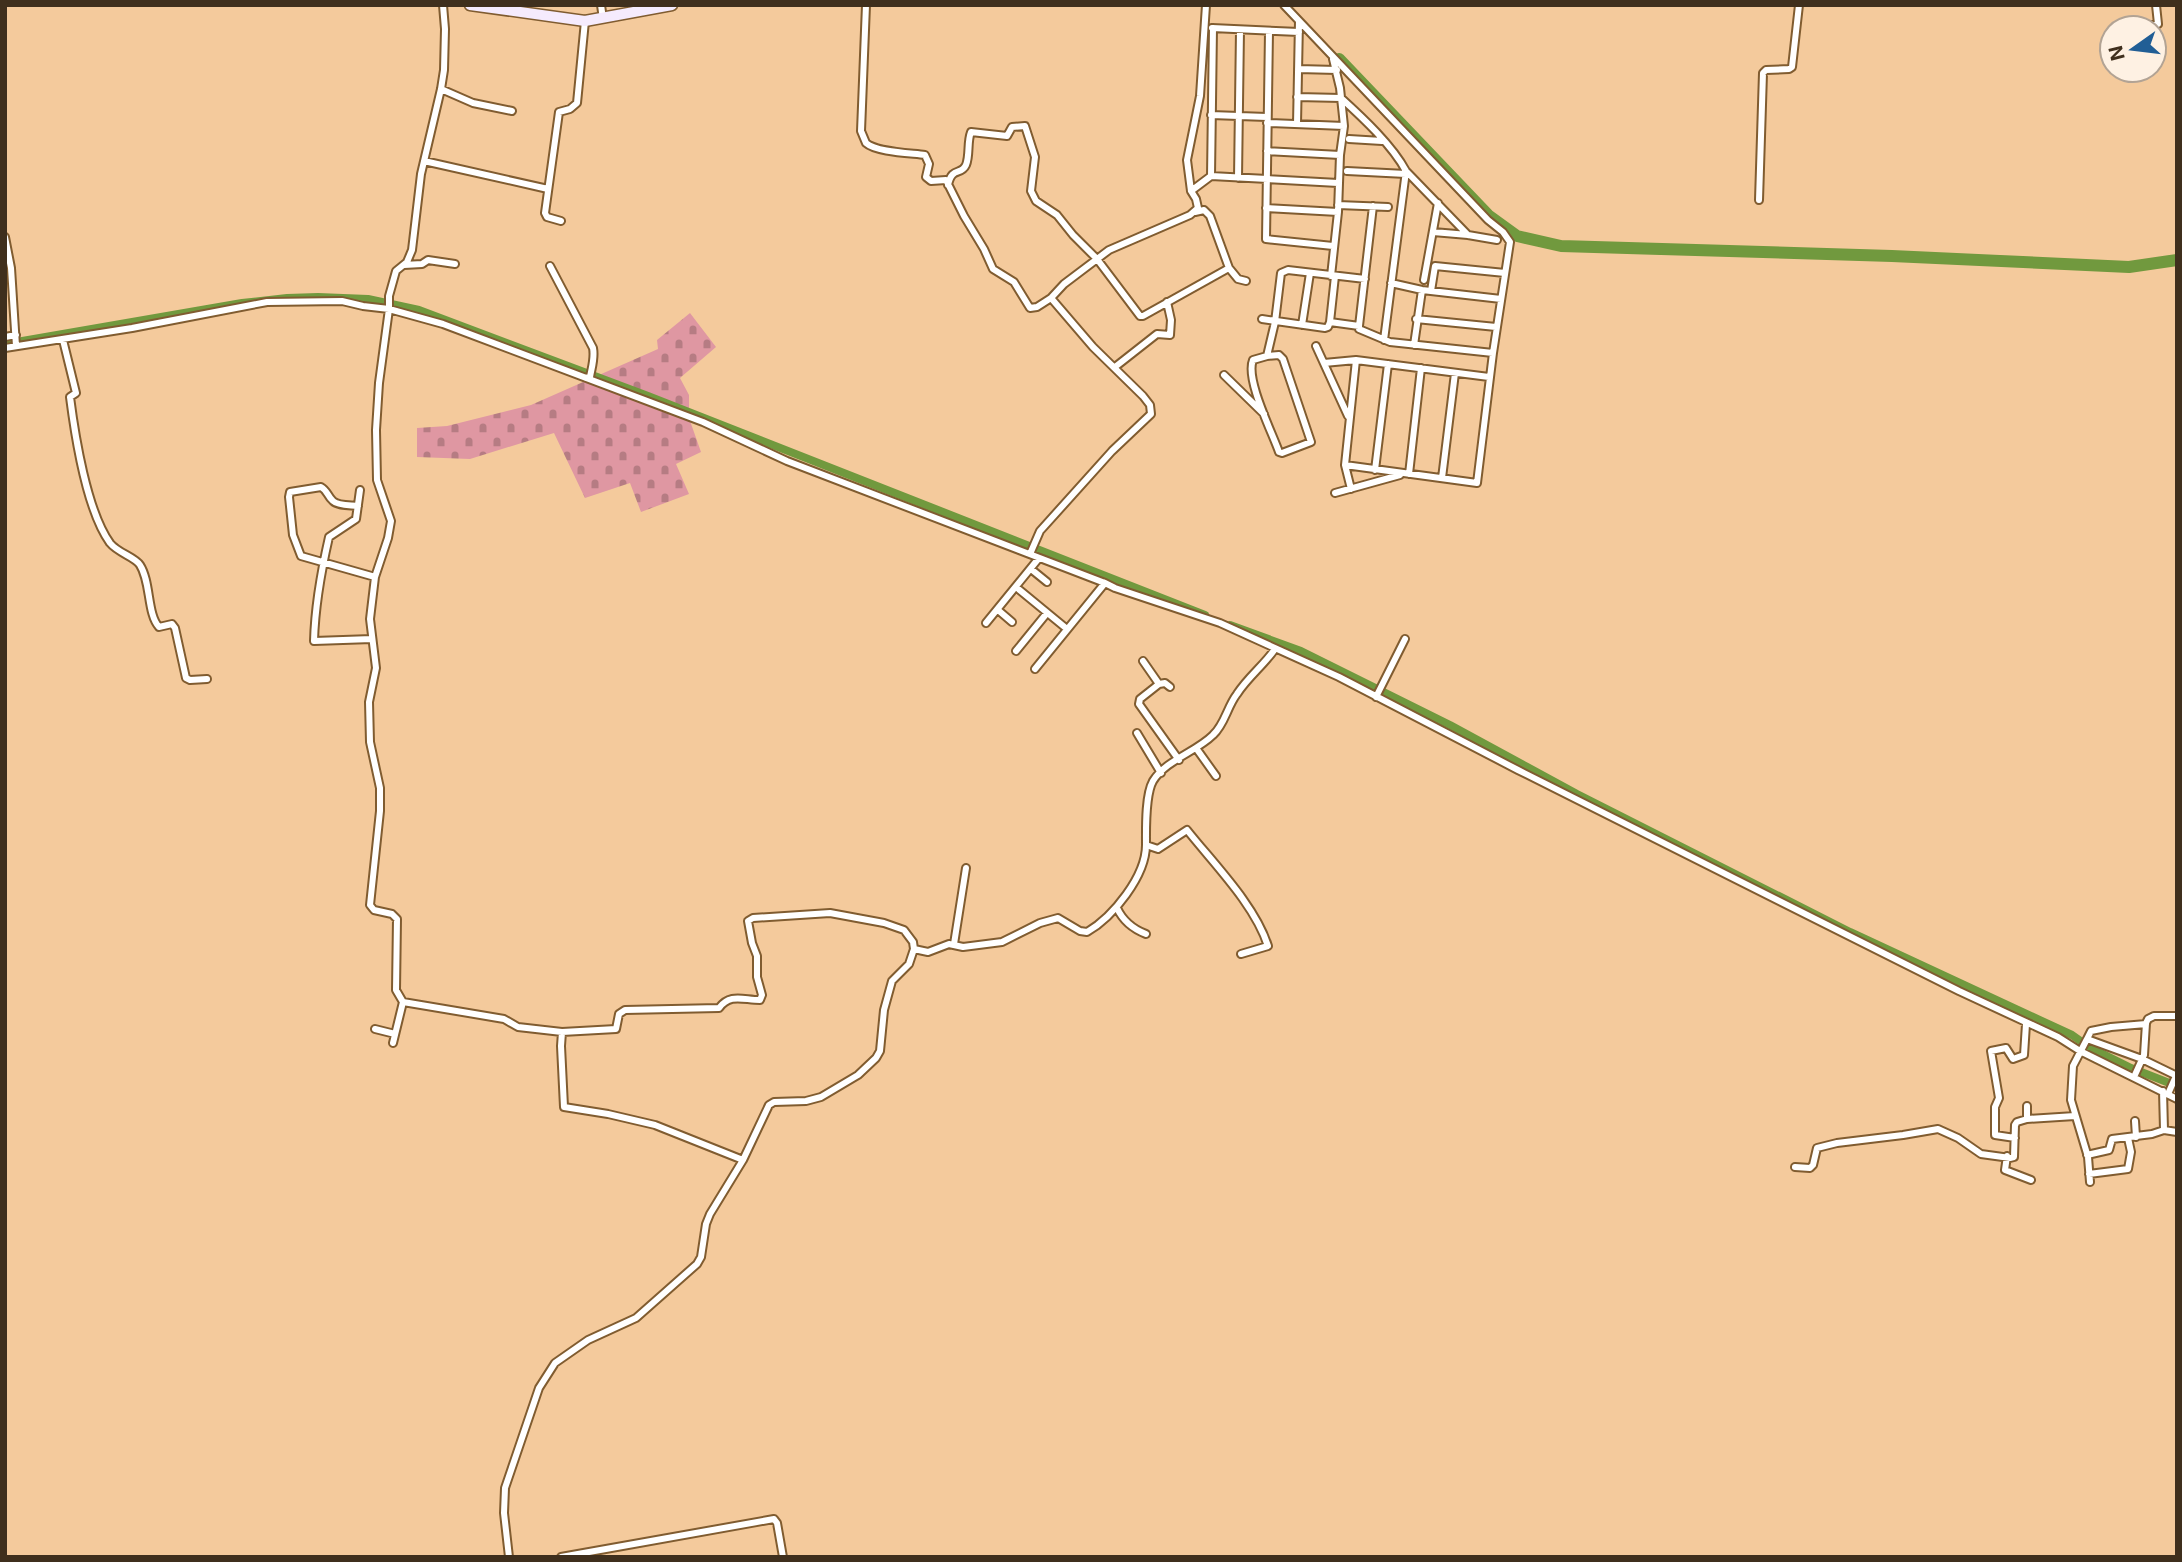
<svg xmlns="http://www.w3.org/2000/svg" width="2182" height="1562" viewBox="0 0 2182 1562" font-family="Inter,sans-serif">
	<defs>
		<pattern id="cemetery-stones" width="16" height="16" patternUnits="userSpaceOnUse" patternTransform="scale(1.75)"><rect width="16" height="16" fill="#df97a2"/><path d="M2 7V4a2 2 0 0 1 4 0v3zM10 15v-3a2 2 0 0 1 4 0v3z" fill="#b67c83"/></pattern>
	</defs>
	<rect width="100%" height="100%" fill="#f4ca9c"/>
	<path fill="url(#cemetery-stones)" d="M690 313 716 347 680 378 689 395V418L701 452 676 464 689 494 641 512 630 483 585 498 554 433 470 459 417 457V428L447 426 531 405 658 349 657 340Z"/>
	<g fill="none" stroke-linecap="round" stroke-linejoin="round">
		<path stroke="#71993e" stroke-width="8" d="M5 344 242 303 287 298 318 297 368 299 419 310 648 396 1205 615
			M1230 625 1301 651 1450 725 1577 794 1850 932 2072 1035 2089 1047 2131 1068 2177 1086"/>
		<path stroke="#71993e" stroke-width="12" d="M1339 59 1488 215 1517 236 1561 246 1892 256 2129 267 2177 260"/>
		<defs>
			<path id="street" d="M443 5 445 29 444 70 441 89 421 174 412 250 407 262 396 271 389 296V309L379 383 376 430 377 480 391 521 388 538 375 577 370 619 376 668 369 702 370 742 380 788V811L370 905 374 910 392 914 397 919 396 990 403 1002 504 1019 518 1027 562 1032 561 1046 564 1107 608 1114 655 1125 743 1160
				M601 5 603 19
				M866 5 861 131 866 143C876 152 909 153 925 155L929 164 926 177 931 181 946 180 964 216 984 249 993 269 1014 282 1030 308 1037 307 1051 298
				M1212 28 1299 32
				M2139 28 2158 24 2156 5
				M1269 31 1266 239 1333 246
				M1298 69 1337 70
				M441 89 473 103 512 111
				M1297 97 1341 98C1363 118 1392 145 1406 171L1468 235
				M1211 115 1267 117
				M1267 123 1344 126
				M1297 124 1299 21
				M1349 139 1382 141
				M1267 151 1340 155
				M424 161 548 189
				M1347 171 1406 174
				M1211 176 1338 183
				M1238 178 1240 30
				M948 185C952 166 961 176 966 165 970 155 967 142 971 132L1007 136 1012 127 1025 126 1035 157 1031 191 1036 201 1057 215 1073 235 1097 259 1140 316H1143L1229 268 1238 279 1246 281
				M1191 191 1211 176 1213 28
				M1759 200 1763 73 1766 70 1789 69 1792 67 1799 5
				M1338 205 1388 207
				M1266 208 1338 212
				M1195 212 1204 210 1210 216 1229 268
				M561 221 547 217 545 213 559 112 570 109 577 103 585 21
				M1433 232 1468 235 1497 240
				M5 237 11 268 16 346
				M404 265 422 264 428 260 455 264
				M550 266 593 348C595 358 592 366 590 377L586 378
				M1331 276 1338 212 1340 155 1344 126 1340 88 1333 59
				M1424 280 1438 203
				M1391 283 1422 290 1501 299
				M1431 291 1435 266 1505 273
				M1262 319 1325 328 1328 327 1330 322 1359 326V329L1390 342 1493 353 1510 242 1503 232 1488 220 1284 5
				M1416 319 1496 327
				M1330 322 1335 276
				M1302 325 1310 273
				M1359 326 1373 206
				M5 337 16 335
				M63 340 76 393 70 397C75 436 87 511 110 543 118 553 135 557 140 565 151 582 147 614 159 627L172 624 175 628 186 678 190 680 207 679
				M1384 340 1406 171
				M1414 345 1422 290
				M1316 346 1348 416
				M5 348 132 328 267 302 342 301 363 306 389 309 443 324 703 422 787 461 1105 583 1115 588 1220 623 1339 677 1518 770 1959 991 2058 1037 2080 1051 2177 1099
				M1267 356 1279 355 1283 359 1311 442 1282 453 1279 452C1272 432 1245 379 1253 360L1267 356 1275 322 1281 273 1288 270 1365 279
				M1324 363 1356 360 1489 377
				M1115 367 1157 334 1170 335 1171 320 1167 302
				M1224 375 1264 414
				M1345 465 1477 483 1493 353
				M1375 470 1388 364
				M1409 474 1421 368
				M1442 478 1455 373
				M1351 489 1345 465 1356 360
				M360 490 356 519 329 537C321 572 315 605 314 641L372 639
				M1335 493 1400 475
				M358 506C351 505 338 506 333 501 327 496 328 491 321 487L290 492 289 497 293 535 301 556 375 577
				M1030 554 1040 531 1112 451 1151 414 1150 405 1143 396 1093 347 1051 298 1064 284 1109 250 1190 215 1198 208 1196 199 1191 191 1187 160 1200 96 1206 5
				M1031 569 1047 582
				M1016 587 1067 629
				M998 610 1012 622
				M986 623 1039 558
				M1016 651 1047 613
				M1143 661 1159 684
				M1035 669 1105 583
				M1170 687 1165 683 1159 684 1140 699 1139 704 1179 760
				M1376 697 1405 639
				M1137 733 1161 773
				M1196 748 1216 776
				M1146 845 1158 849 1187 830C1214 864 1255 905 1268 946L1241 954
				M1117 908C1123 921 1133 929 1146 934
				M954 944 966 868
				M375 1029 395 1034
				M562 1032 616 1029 619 1014 625 1010 719 1008C730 993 743 1000 760 1000L762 995 757 977V956L752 943 748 921 753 918 830 913 884 923 904 930 913 942 914 949
				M2087 1039 2091 1031 2111 1027 2146 1024
				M393 1043 403 1002
				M2134 1077 2144 1055 2146 1023 2148 1019 2154 1016H2177
				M2163 1091 2164 1130 2177 1132
				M2168 1094 2176 1076
				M2027 1106V1119L2075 1116
				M2135 1121 2136 1137
				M2015 1138 1995 1135V1107L1999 1098 1991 1051 2006 1048 2013 1059 2024 1055 2026 1024
				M2087 1155 2109 1150 2112 1139 2152 1134 2164 1130
				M2007 1156 2005 1170 2031 1180
				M1795 1167 1810 1168 1813 1165 1817 1148 1837 1143 1903 1135 1938 1129 1958 1138 1981 1154 2010 1158 2014 1157 2015 1125 2017 1122 2027 1119
				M2089 1174 2128 1169 2131 1152 2128 1138
				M2090 1182 2088 1157 2071 1100 2073 1066 2087 1039 2142 1059 2177 1076
				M509 1557 504 1513 505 1488 539 1388 555 1363 588 1340 636 1318 697 1264 701 1257 706 1224 710 1214 743 1160 769 1105 774 1102 806 1101 821 1097 858 1075 876 1058 880 1051 884 1010 892 981 909 964 914 949 928 952 949 944 963 947 1002 942 1040 923 1058 918 1080 931 1087 932C1113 917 1146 876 1146 845 1146 829 1145 795 1153 781 1166 760 1196 752 1213 735 1225 724 1227 707 1237 694 1248 677 1264 665 1275 649
				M561 1557 774 1519 777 1523 783 1557"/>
			<path id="secondary" d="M470 5 585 21 672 5"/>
		</defs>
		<use href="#street" stroke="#805c30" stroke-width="10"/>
		<use href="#secondary" stroke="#805c30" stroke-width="13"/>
		<use href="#street" stroke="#fff" stroke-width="6"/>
		<use href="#secondary" stroke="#f5ebfd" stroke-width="10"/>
	</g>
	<rect width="2182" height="1562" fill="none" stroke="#3f2f1d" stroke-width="14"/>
	<g transform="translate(2133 49) rotate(256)"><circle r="33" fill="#fef1e3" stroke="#b2a394" stroke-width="2"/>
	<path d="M0-5L12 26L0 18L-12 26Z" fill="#215e95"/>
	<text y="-10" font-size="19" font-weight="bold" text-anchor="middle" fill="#3f2f1d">N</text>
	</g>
</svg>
